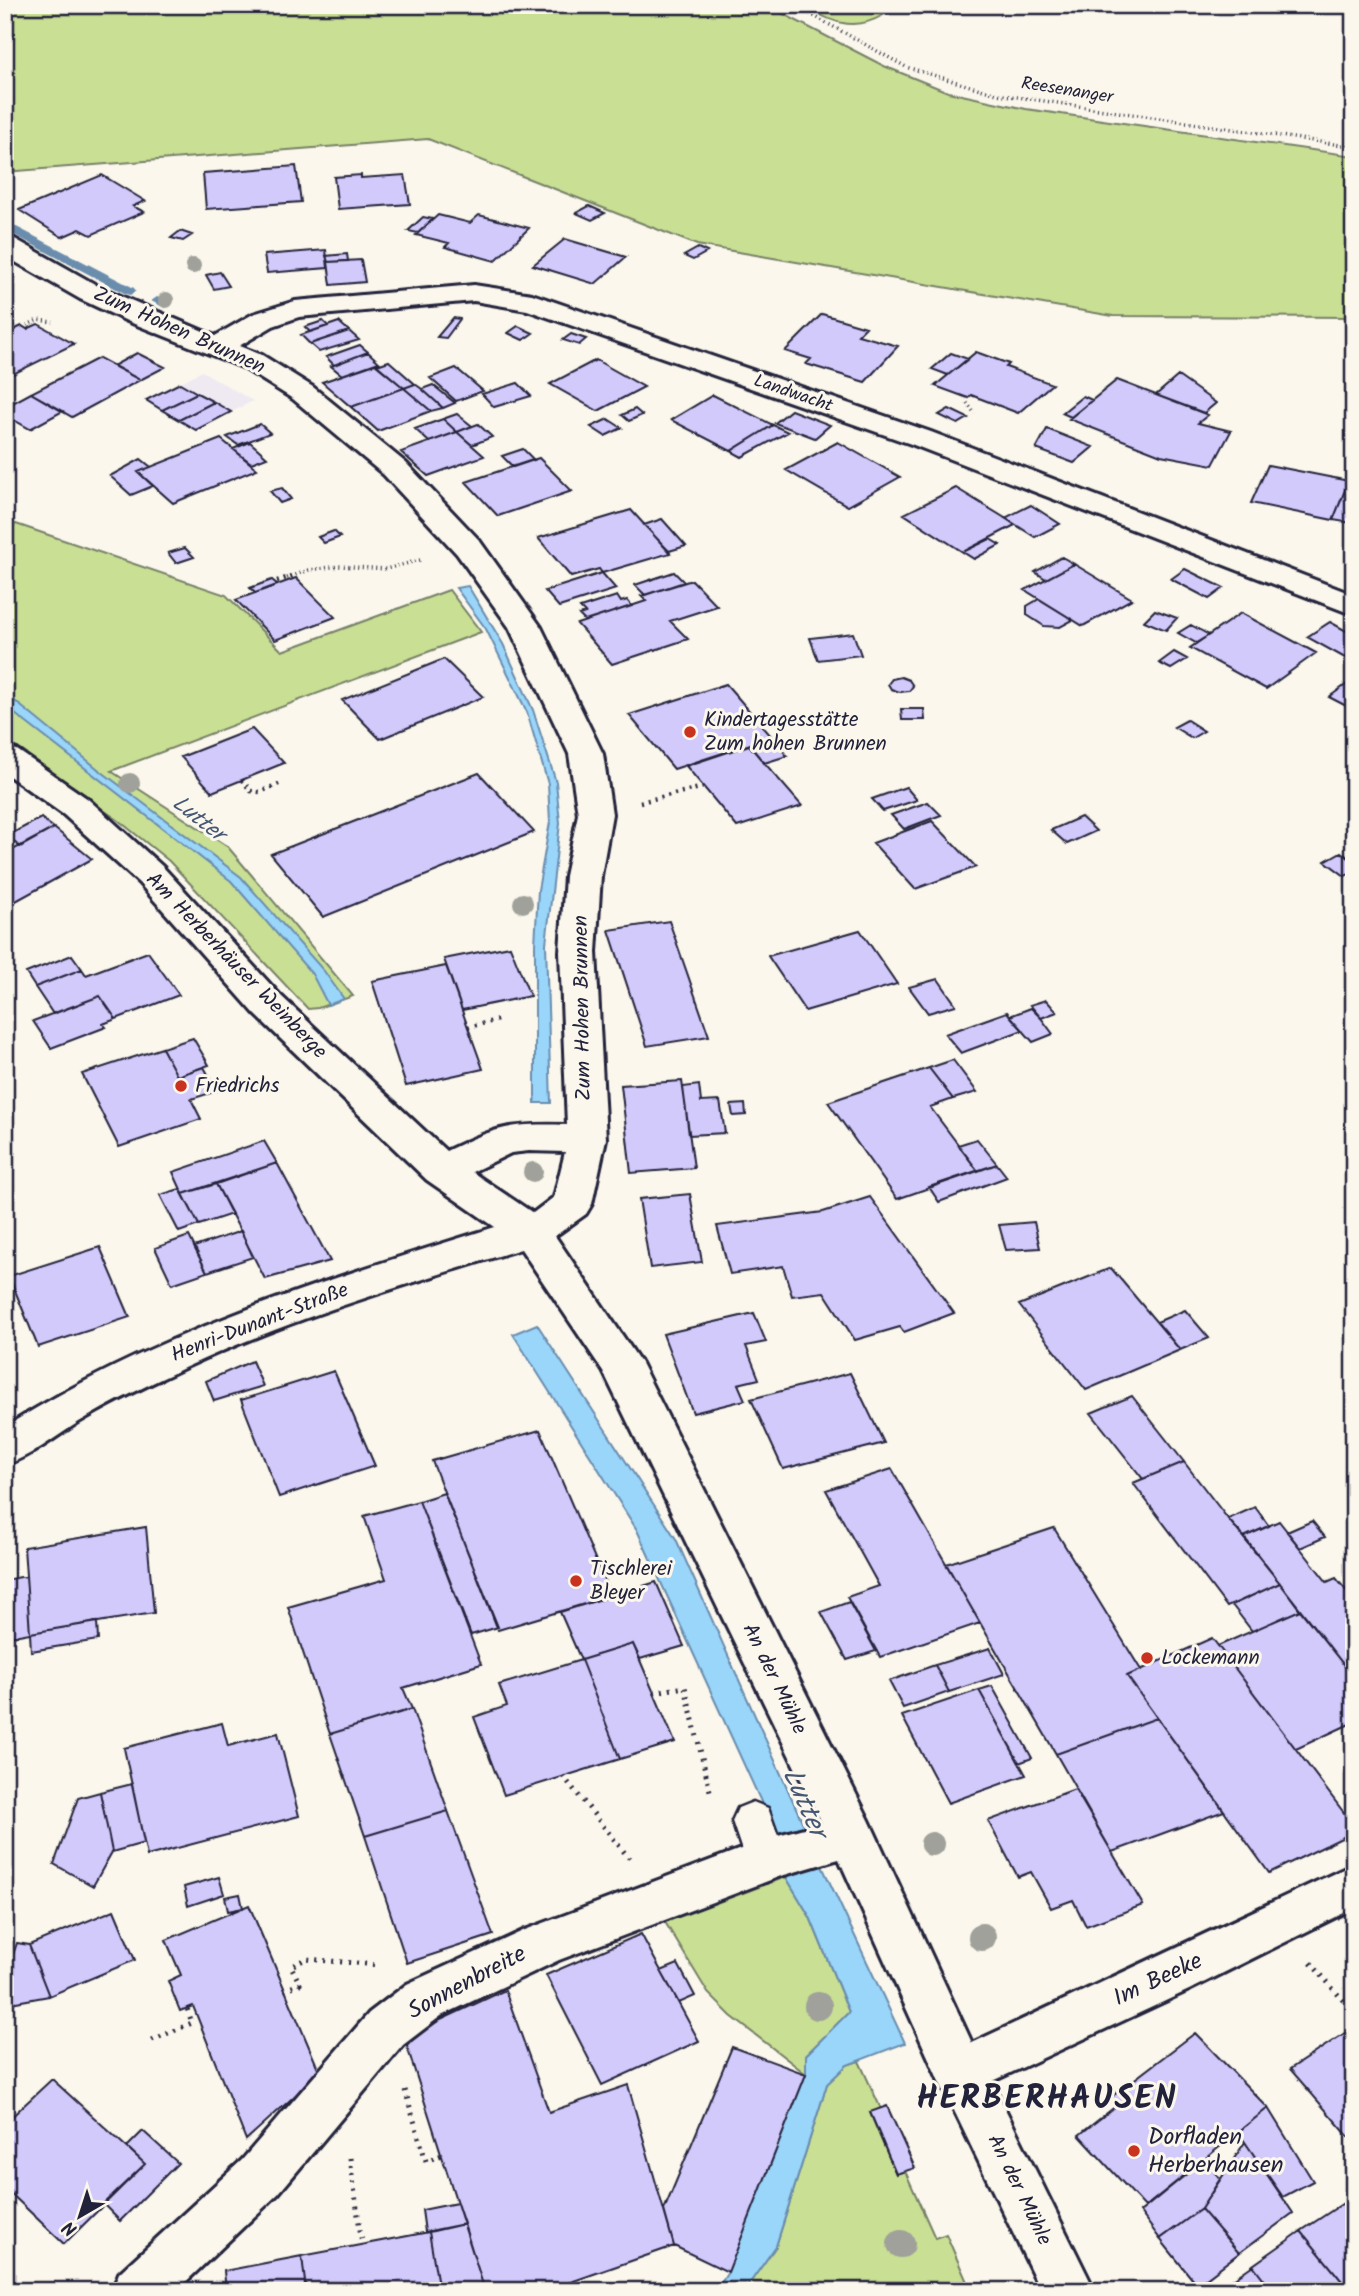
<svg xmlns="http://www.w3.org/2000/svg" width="1359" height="2296" viewBox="0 0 1359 2296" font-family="Kalam,sans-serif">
	<rect width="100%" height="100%" fill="#fbf7ec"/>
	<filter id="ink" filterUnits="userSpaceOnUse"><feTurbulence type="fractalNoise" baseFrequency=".0143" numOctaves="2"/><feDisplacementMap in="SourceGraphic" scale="14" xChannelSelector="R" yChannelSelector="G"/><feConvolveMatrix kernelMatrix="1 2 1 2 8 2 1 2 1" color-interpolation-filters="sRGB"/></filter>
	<g filter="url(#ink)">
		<path fill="#efeaf1" d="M202 371 253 401 196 430 146 400Z"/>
		<path fill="#c9df94" stroke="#768068" stroke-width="2" d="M5 5H766L884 66 948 92 1026 109 1354 156V317L1113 316 697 245 428 139 5 172Z
			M802 5C827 5 864 0 883 15 853 33 829 21 802 5Z
			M16 524 226 595 282 651 449 590 481 632 111 771 228 847 353 996 318 1008 308 1009 169 861 118 820 5 742V529Z
			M786 1877 810 1917 849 2012 806 2055V2074L731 2016 708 1993 665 1922Z
			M859 2061 881 2109 870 2113 896 2174 905 2171 935 2238 946 2234 971 2291H744L776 2246 827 2084 847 2065Z"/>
		<path fill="#9ad5fa" stroke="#6a8dae" stroke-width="2" d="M468 586 503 644 533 710 556 782 560 823 546 944 551 1103H535V945L538 890 550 822 548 784 527 712 486 629 456 588Z
			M5 693 98 769 241 877 324 971 344 999 328 1005 312 974 231 881 15 714 5 706Z
			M537 1324 676 1539 822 1866 905 2043 847 2065 827 2084 776 2246 744 2291H716L728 2272 806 2074V2055L849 2012 810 1917 786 1877 773 1828 637 1530 513 1334Z"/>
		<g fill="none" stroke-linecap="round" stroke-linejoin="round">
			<path fill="#6a8dae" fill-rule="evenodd" d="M5 221 134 288 136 291 130 295 126 294 5 230Z
				M157 297 171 304 165 308 151 301Z"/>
		</g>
		<path fill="#d3cafc" stroke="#22223b" stroke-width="2" d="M296 166 301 202 206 209 203 173Z
			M102 175 145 201 133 206 144 212 91 235 80 229 62 237 19 210Z
			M361 175V178L405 175 410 204 338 209 334 177Z
			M589 206 605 213 592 220 576 213Z
			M438 215 470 223 479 215 529 228 495 261 445 247 449 243 416 235Z
			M423 217 433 219 418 233 408 231Z
			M180 231 192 235 183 241 171 238Z
			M565 239 626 257 595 284 533 265Z
			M698 248 707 252 693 260 684 256Z
			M326 250 328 268 267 273 264 255Z
			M347 254 348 261 328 262 326 256Z
			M361 260 365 282 331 285 328 262Z
			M220 272 229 286 214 289 206 275Z
			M822 314 866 327 858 335 898 346 865 382 806 364 811 359 785 351Z
			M453 318 460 319 446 338 437 337Z
			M323 321 328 326 310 332 305 327Z
			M339 322 349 331 310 344 301 335Z
			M38 324 74 344 5 378V334L22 326 27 329Z
			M518 326 533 333 523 340 508 333Z
			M349 331 359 340 319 352 310 344Z
			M571 334 586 339 579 345 563 340Z
			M360 345 368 352 334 365 326 357Z
			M368 352 379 362 342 375 331 366Z
			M976 352 1009 364 1006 367 1052 384 1018 413 971 395 968 398 935 386Z
			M137 353 165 367 140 380 113 366Z
			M951 353 968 359 948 375 932 369Z
			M99 358 140 380 72 417 31 393Z
			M596 360 644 387 598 411 550 384Z
			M389 361 415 384 404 388 377 365Z
			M375 364 404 388 351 407 322 382Z
			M456 368 483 391 456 401 430 378Z
			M1178 376 1216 403 1204 413 1156 395Z
			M1117 380 1208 415 1198 423 1231 431 1213 465 1161 455 1069 419Z
			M180 383 197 393 162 410 146 400Z
			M518 383 531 396 494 407 482 394Z
			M415 384 422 389 443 408 431 411 404 388Z
			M433 385 455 403 443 408 422 389Z
			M404 388 431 411 378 431 351 407Z
			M31 393 63 411 30 429 5 415V407Z
			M197 393 214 402 179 420 162 410Z
			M713 395 773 425 731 451 671 420Z
			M1083 396 1092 400 1071 417 1062 413Z
			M214 402 231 412 196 430 179 420Z
			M635 409 642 415 629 421 622 415Z
			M949 409 968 418 958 424 939 415Z
			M791 410 830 425 815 438 775 423Z
			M457 414 472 426 457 432 443 419Z
			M443 419 457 432 429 442 415 429Z
			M608 419 622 428 605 436 591 427Z
			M260 424 270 433 238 445 227 437Z
			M478 424 492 437 472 445 457 432Z
			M773 425 788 432 742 457 731 451Z
			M1047 429 1093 447 1074 463 1036 449Z
			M457 432 484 456 428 476 401 452Z
			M221 439 257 469 173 503 138 472Z
			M250 442 267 457 251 463 233 449Z
			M838 442 900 477 848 506 786 470Z
			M523 449 534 460 513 467 502 456Z
			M539 458 572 491 498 516 466 482Z
			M141 459 151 467 138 472 153 486 131 495 110 476Z
			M1268 465 1349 481 1333 520 1251 503Z
			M1347 485 1354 487V516L1351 523 1333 520Z
			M282 488 291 499 280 503 270 491Z
			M956 488 1005 518 1015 525 963 552 904 514Z
			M1031 505 1060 524 1035 537 1005 518Z
			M631 510 670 553 602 573 599 569 571 577 538 538Z
			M662 519 686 546 669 551 644 525Z
			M334 531 340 537 324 543 318 537Z
			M990 539 1000 545 974 559 963 552Z
			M185 548 194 557 176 563 168 553Z
			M1062 557 1074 564 1046 579 1035 572Z
			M1074 564 1132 599 1083 626 1025 590Z
			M1185 569 1224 588 1209 599 1171 579Z
			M674 572 684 582 645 595 635 585Z
			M602 573 616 589 559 607 545 591Z
			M296 578 335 617 275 640 236 600Z
			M272 580 278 585 255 593 250 588Z
			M692 580 717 606 670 621 688 639 612 664 577 624 646 601 641 596Z
			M617 596 621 602 627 600 632 606 585 621 579 615 585 613 580 608Z
			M1039 599 1073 620 1060 627 1044 626 1027 615V606Z
			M1155 610 1177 618 1166 630 1144 621Z
			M1241 613 1316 653 1266 689 1190 648Z
			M1330 622 1354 635V652L1345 658 1307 637Z
			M1191 625 1209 635 1196 643 1178 633Z
			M853 633 861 655 818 660 810 638Z
			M1174 652 1187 659 1171 669 1159 663Z
			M444 659 483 697 380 739 342 700Z
			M901 677 909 680 913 686 909 691 900 692 891 689 888 684 892 679Z
			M1354 679V710L1329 697Z
			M726 684 772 737 674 769 629 715Z
			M901 709H924L925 720H902Z
			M1187 720 1204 731 1192 738 1174 727Z
			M252 729 284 763 212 792 181 757Z
			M772 737 787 756 764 763 749 745Z
			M749 745 802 806 737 827 686 766Z
			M479 773 534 832 323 917 271 854Z
			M906 787 917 800 883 811 872 799Z
			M928 802 941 815 904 829 891 815Z
			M1081 817 1096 831 1067 844 1051 830Z
			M41 818 54 828 20 847 7 836Z
			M932 821 976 867 915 889 873 843Z
			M54 828 92 859 14 902 5 895V854Z
			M1341 852 1354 862V871L1345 876 1325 861Z
			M669 921 709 1036 647 1046 609 930Z
			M860 930 897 984 805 1011 768 956Z
			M510 946 530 996 462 1010 444 959Z
			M148 952 179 995 116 1019 100 996 53 1014 35 987 82 969 86 975Z
			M72 955 82 969 35 987 26 973Z
			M446 966 483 1069 406 1086 372 981Z
			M938 979 956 1005 928 1013 909 987Z
			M100 996 116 1019 103 1024 106 1027 51 1048 33 1021Z
			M1046 1000 1057 1012 1041 1018 1030 1005Z
			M1031 1008 1041 1018 1053 1034 1033 1042 1010 1016Z
			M1007 1012 1023 1030 961 1053 945 1034Z
			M193 1038 209 1065 177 1076 162 1048Z
			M162 1048 177 1076 204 1067 217 1091 191 1099 201 1119 119 1147 82 1074Z
			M953 1060 977 1092 953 1099 929 1068Z
			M929 1068 953 1099 930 1107 978 1171 897 1199 828 1102Z
			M682 1081 694 1168 631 1173 621 1085Z
			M699 1085 701 1102 720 1101 725 1133 689 1135 683 1087Z
			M745 1104 746 1115 733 1116 731 1105Z
			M977 1139 997 1164 978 1171 958 1145Z
			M264 1141 277 1163 183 1194 173 1172Z
			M277 1163 330 1261 265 1279 216 1184Z
			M997 1164 1007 1177 939 1202 929 1187Z
			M216 1184 232 1214 199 1225 183 1194Z
			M180 1189 199 1225 179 1232 160 1195Z
			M690 1194 702 1262 650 1268 639 1199Z
			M870 1197 954 1313 904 1332 900 1327 855 1340 824 1292 792 1296 783 1266 730 1274 717 1226 823 1212Z
			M1034 1222 1040 1248 1006 1250 999 1225Z
			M241 1231 253 1257 207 1272 194 1247Z
			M189 1236 207 1272 172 1284 155 1248Z
			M100 1247 130 1317 38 1347 9 1276Z
			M1111 1268 1180 1350 1086 1390 1019 1305Z
			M1185 1310 1209 1338 1180 1350 1157 1322Z
			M754 1313 766 1342 746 1346 759 1379 738 1384 745 1400 693 1413 663 1334Z
			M252 1361 263 1386 214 1401 206 1381Z
			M334 1371 375 1466 279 1497 241 1400Z
			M850 1373 884 1443 783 1469 751 1399Z
			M1132 1396 1184 1462 1143 1479 1091 1413Z
			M540 1430 611 1596 498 1630 432 1461Z
			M1184 1462 1228 1519 1280 1583 1227 1607 1133 1483Z
			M892 1469 980 1623 880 1657 847 1597 879 1586 826 1490Z
			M444 1493 498 1627 471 1635 419 1501Z
			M419 1501 481 1664 403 1688 412 1709 330 1734 288 1607 386 1579 364 1516Z
			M1255 1507 1269 1526 1244 1537 1228 1519Z
			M1279 1521 1327 1582 1336 1578 1354 1600V1678L1244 1537Z
			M1312 1521 1325 1537 1300 1548 1287 1532Z
			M146 1527 154 1613 30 1633 24 1547Z
			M1054 1528 1141 1670 1127 1676 1157 1718 1056 1754 946 1564Z
			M26 1576 30 1633 8 1637 5 1580Z
			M656 1582 684 1646 640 1659 633 1644 581 1660 560 1612Z
			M1280 1583 1300 1610 1252 1631 1232 1605Z
			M849 1602 876 1651 847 1660 821 1612Z
			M1300 1610 1354 1678V1722L1296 1749 1218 1646Z
			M97 1622 98 1640 31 1651 30 1633Z
			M1212 1638 1354 1826V1832L1269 1873 1127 1676Z
			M633 1644 675 1742 620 1759 581 1660Z
			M990 1648 1004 1674 949 1692 935 1665Z
			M581 1660 620 1759 504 1795 474 1717 507 1706 499 1685Z
			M935 1665 949 1692 903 1708 889 1681Z
			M992 1686 1032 1758 1019 1763 979 1690Z
			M979 1690 1026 1775 948 1803 902 1716Z
			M412 1709 448 1811 365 1836 330 1734Z
			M1157 1718 1224 1811 1112 1852 1056 1754Z
			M222 1723 228 1746 278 1733 299 1816 147 1856 124 1748Z
			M132 1784 144 1843 112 1852 100 1792Z
			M1075 1789 1143 1905 1086 1926 1073 1900 1051 1908 1031 1872 1018 1877 988 1821Z
			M100 1792 112 1852 93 1886 54 1864 78 1798Z
			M448 1811 493 1935 407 1963 365 1836Z
			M219 1877 224 1894 188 1906 184 1887Z
			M240 1894 243 1908 228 1911 225 1897Z
			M249 1905 320 2073 246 2140 193 2006 180 2011 168 1981 181 1975 166 1940Z
			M114 1910 135 1960 49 1996 29 1945Z
			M641 1934 699 2041 602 2085 546 1975Z
			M17 1943 29 1945 49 1996 5 2004V1977Z
			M678 1964 695 1996 679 2003 661 1971Z
			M505 1990 549 2112 628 2085 674 2246 545 2291H485L404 2037Z
			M1354 2027V2134L1349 2137 1290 2069Z
			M1195 2033 1268 2108 1145 2207 1079 2135 1116 2106 1110 2098Z
			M732 2047 806 2074 728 2272 674 2246 664 2210Z
			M52 2079 145 2164 64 2244 5 2188V2123Z
			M887 2106 915 2168 896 2174 870 2112Z
			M1268 2108 1313 2181 1283 2197 1238 2132Z
			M143 2131 178 2163 120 2221 103 2204 145 2164 127 2147Z
			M1245 2142 1293 2213 1239 2253 1201 2209Z
			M1205 2159 1220 2179 1201 2209 1160 2239 1140 2212Z
			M1354 2196V2291H1350L1301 2231Z
			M457 2203 464 2224 425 2232 422 2210Z
			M1201 2209 1239 2253 1197 2285 1160 2239Z
			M464 2224 483 2285 439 2291 429 2232Z
			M1301 2231 1350 2291H1273L1253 2265Z
			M429 2232 439 2291H306L302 2256Z
			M302 2256 306 2291H226L224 2271Z
			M1253 2265 1273 2291H1216Z"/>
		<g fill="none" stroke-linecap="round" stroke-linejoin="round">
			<defs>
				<path id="lane" d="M753 1802 768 1808 787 1861 780 1874 765 1880 750 1874 732 1821 738 1808Z"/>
				<path id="street" d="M5 237 15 239 100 287 215 336 253 314 295 301 474 285 532 294 931 432 1354 595V615L911 444 527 310 474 301 299 317 273 326 239 346 262 355 313 387 406 463 479 540 541 627 603 754 612 814 601 876 596 952 606 1139 592 1204 586 1214 555 1236 641 1363 869 1820 972 2043 1354 1864V1908L1189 1990 961 2096 943 2090 839 1859 781 1876 559 1960 441 2016 403 2045 278 2194 176 2291H112L119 2273 242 2160 369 2013 407 1984 525 1930 778 1835 822 1823 603 1371 521 1249C407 1284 292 1318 184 1368 148 1385 112 1402 79 1422 55 1437 32 1456 5 1465V1427C157 1331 326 1280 495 1227L427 1180 255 1014 139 883 64 815 5 773V747L17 750 88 799 163 867 281 996 446 1151C496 1127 510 1123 567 1125L560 952 565 876 578 814 569 754 509 627 457 554 384 475 293 399 242 367 127 321 80 299 5 256ZM529 1151 565 1152 554 1197 533 1213 472 1172 511 1153Z"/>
				<path id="secondary" d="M961 2050 979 2056 1095 2291H1041L936 2073 943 2056Z"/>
			</defs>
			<use href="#lane" stroke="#22223b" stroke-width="5"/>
			<use href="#street" stroke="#22223b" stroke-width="6"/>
			<use href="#secondary" stroke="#22223b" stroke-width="6"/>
			<path stroke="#22223b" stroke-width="3.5" stroke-dasharray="1 3.5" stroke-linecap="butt" d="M794 5 906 67 997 94 1354 147
				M27 325 38 320 53 322
				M967 403 975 414
				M287 578 309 570 339 566 386 569 420 560"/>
			<path stroke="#22223b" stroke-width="4.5" stroke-dasharray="2 5" stroke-linecap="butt" d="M277 581 292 576
				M242 780 251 791 260 792 279 784
				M640 802 704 787
				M468 1027 502 1019"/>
			<path stroke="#22223b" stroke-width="5" stroke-dasharray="2 6" stroke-linecap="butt" d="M654 1692 685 1687 711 1795
				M563 1776 629 1858
				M1311 1963 1354 2013
				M284 1990 300 1984 291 1966 306 1959 379 1965
				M152 2040 192 2023 187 2008
				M405 2090 426 2161 442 2155
				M350 2158 362 2244"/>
			<use href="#lane" fill="#fbf7ec" fill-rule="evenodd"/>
			<use href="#street" fill="#fbf7ec" fill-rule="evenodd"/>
			<use href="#secondary" fill="#fbf7ec" fill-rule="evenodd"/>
		</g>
		<g fill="#9fa19a">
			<circle cx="193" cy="266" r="8"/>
			<circle cx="166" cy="300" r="8"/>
			<circle cx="130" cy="783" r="10"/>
			<circle cx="523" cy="903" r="10"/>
			<circle cx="533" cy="1172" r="10"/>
			<circle cx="932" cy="1844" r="12"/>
			<circle cx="982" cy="1937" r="14"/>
			<circle cx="818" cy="2006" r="14"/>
			<circle cx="901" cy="2244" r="14"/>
		</g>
	</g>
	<g fill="#c8321e" stroke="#fbf7ec" stroke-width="2.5">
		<circle cx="690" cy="732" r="7"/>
		<circle cx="181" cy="1086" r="7"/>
		<circle cx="576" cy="1581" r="7"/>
		<circle cx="1147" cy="1658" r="7"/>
		<circle cx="1134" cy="2151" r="7"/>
	</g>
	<g text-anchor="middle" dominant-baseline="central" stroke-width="6" stroke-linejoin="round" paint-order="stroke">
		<g font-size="18" fill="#22223b" stroke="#fbf7ec">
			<text transform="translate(1067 91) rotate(9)">Reesenanger</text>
			<text transform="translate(793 394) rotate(19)">Landwacht</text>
		</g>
		<g font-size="21" fill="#22223b" stroke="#fbf7ec">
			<text transform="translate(179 331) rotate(24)">Zum Hohen Brunnen</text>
			<text transform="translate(236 966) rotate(46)">Am Herberhäuser Weinberge</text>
			<text transform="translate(583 1008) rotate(-91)">Zum Hohen Brunnen</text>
			<text transform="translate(260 1323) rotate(-21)">Henri-Dunant-Straße</text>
			<text transform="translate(774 1679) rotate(64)">An der Mühle</text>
			<text transform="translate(1019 2190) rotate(64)">An der Mühle</text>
		</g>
		<g font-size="21" fill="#22223b" stroke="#fbf7ec" text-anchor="start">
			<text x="704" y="720">Kindertagesstätte<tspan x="704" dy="24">Zum hohen Brunnen</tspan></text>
			<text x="195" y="1086">Friedrichs</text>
			<text x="590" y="1569">Tischlerei<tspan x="590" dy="24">Bleyer</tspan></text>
			<text x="1161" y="1658">Lockemann</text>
		</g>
		<g font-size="23" font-style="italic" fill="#465874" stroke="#fbf7ec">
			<text transform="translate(198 819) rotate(38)">Lutter</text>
		</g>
		<g font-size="24" fill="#22223b" stroke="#fbf7ec">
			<text transform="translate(1158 1980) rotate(-25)">Im Beeke</text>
			<text transform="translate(467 1983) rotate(-28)">Sonnenbreite</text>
		</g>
		<g font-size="24" fill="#22223b" stroke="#fbf7ec" text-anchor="start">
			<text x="1148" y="2137">Dorfladen<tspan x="1148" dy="28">Herberhausen</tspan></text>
		</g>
		<g font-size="28" font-style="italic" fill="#465874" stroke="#fbf7ec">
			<text transform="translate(804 1803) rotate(66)">Lutter</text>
		</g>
		<g font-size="33" font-weight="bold" letter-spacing="2" fill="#22223b" stroke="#fbf7ec">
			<text x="1047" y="2099">HERBERHAUSEN</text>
		</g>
	</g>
	<rect width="1359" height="2296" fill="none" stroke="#fbf7ec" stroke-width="28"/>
	<rect x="14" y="14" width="1331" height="2268" fill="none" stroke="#22223b" stroke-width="2.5" filter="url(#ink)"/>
	<g transform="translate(80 2216) rotate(219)" stroke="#fbf7ec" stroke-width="5" paint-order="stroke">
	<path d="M0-5L12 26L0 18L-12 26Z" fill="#22223b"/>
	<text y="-10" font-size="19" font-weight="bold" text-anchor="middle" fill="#22223b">N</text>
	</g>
</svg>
